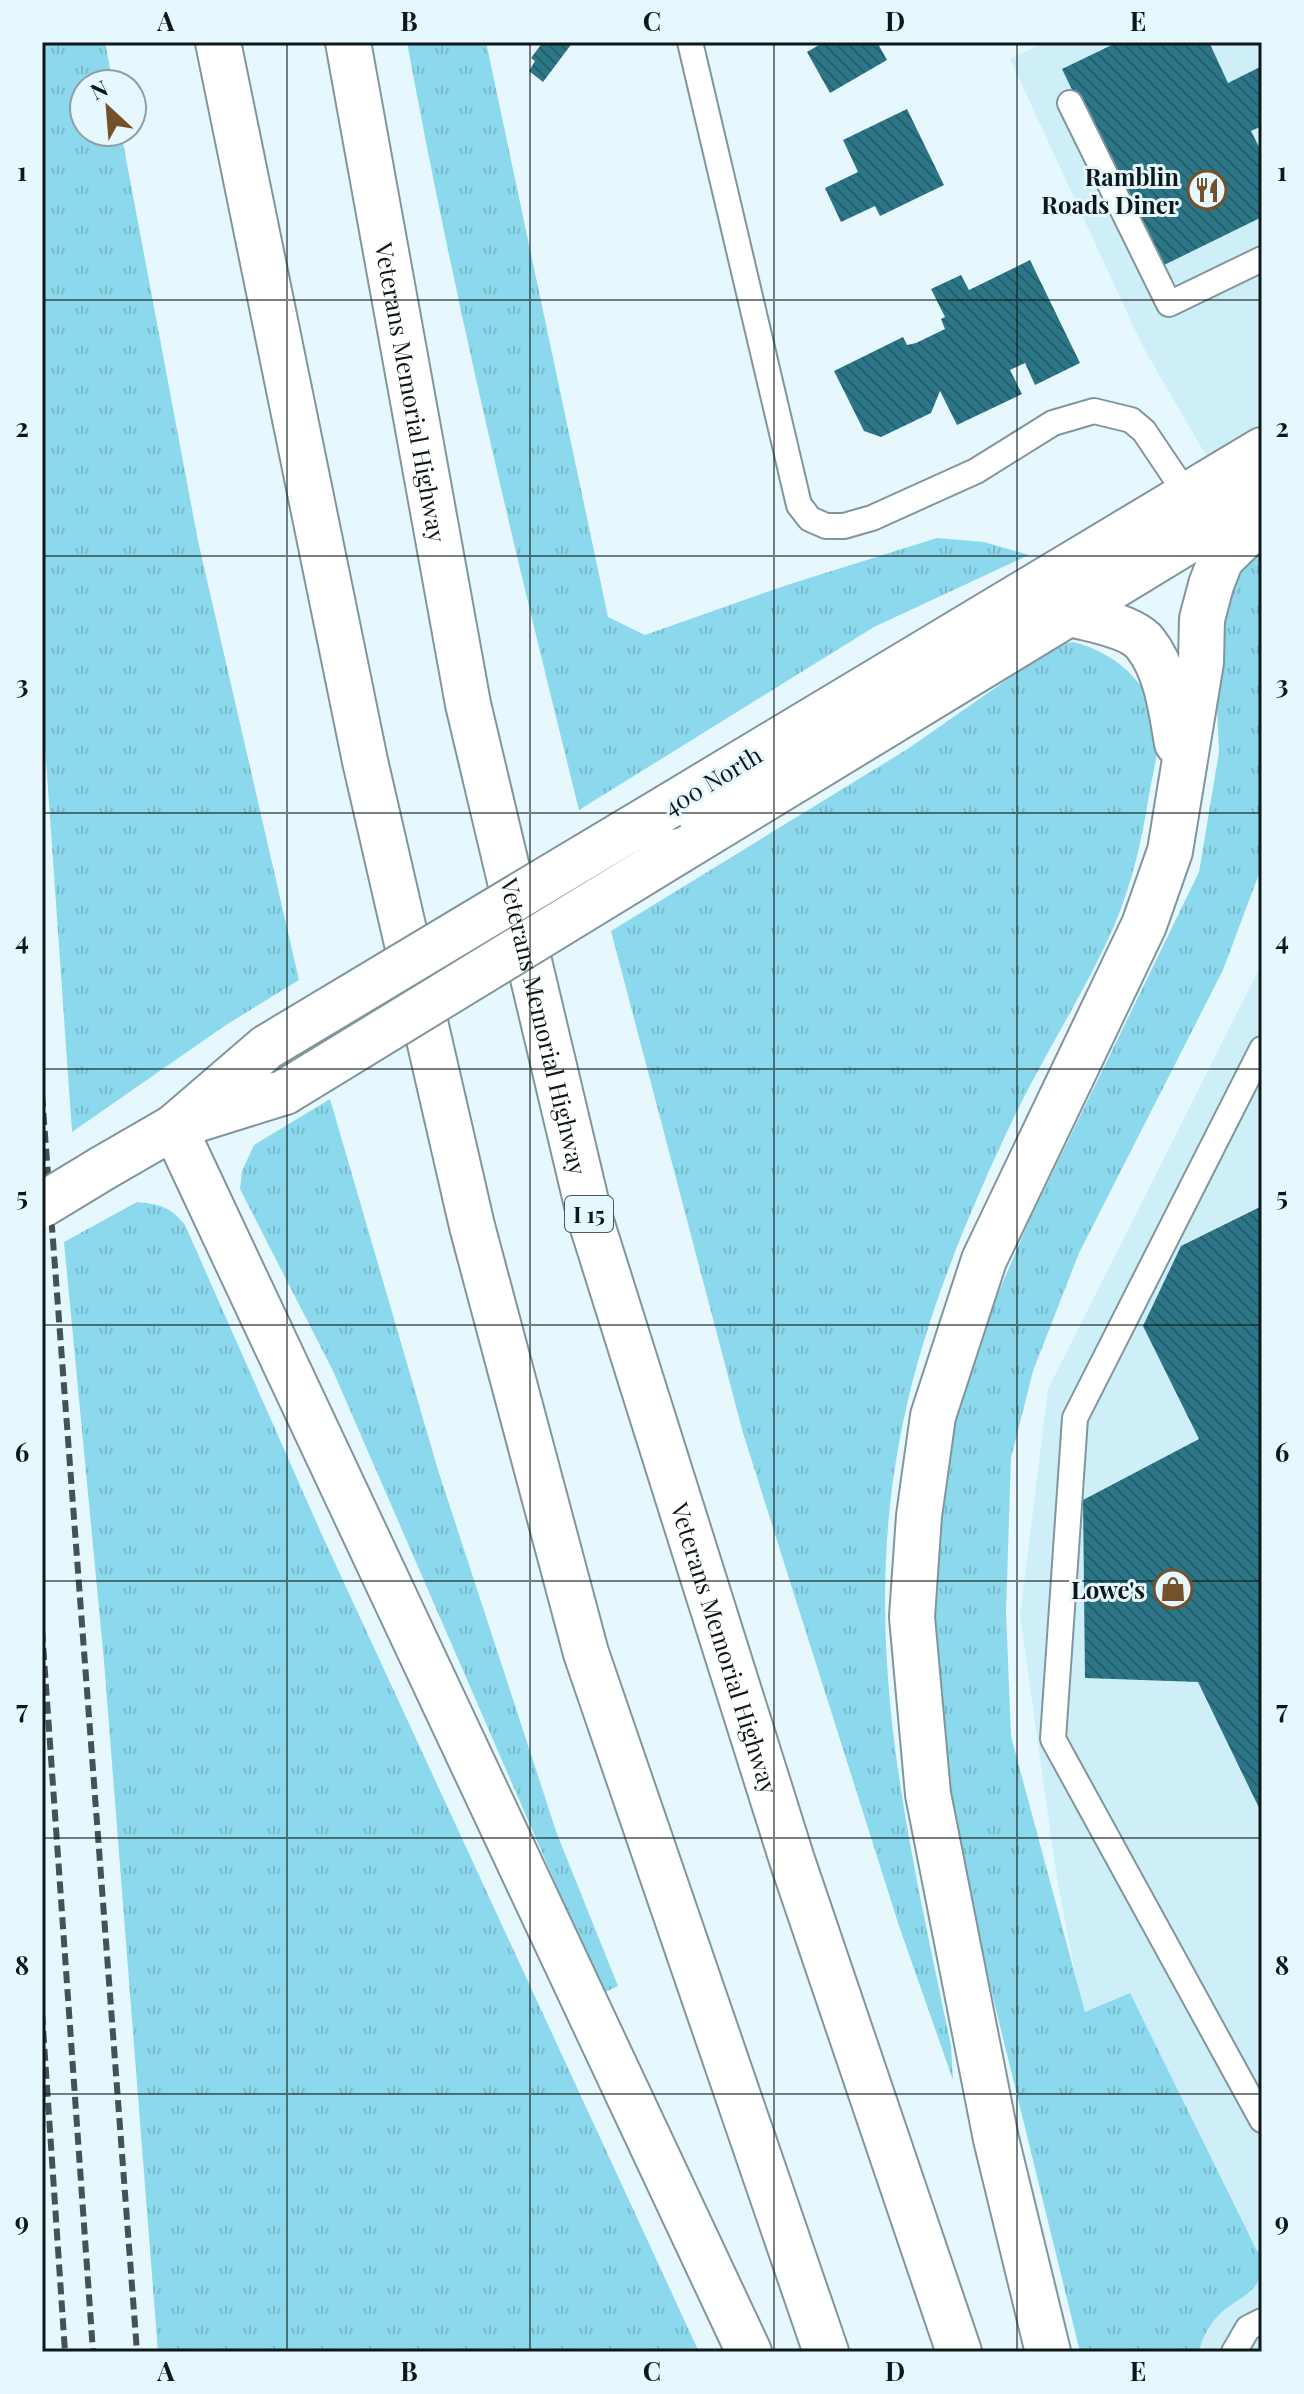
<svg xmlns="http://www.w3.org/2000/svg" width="1304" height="2394" viewBox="0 0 1304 2394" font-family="'Playfair Display',serif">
	<defs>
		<pattern id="grass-tufts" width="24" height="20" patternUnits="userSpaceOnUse" patternTransform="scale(2)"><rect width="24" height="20" fill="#8cd9ee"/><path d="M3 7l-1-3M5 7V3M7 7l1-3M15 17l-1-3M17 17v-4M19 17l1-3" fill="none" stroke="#78bacc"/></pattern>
		<pattern id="building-back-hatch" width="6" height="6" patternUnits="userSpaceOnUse" patternTransform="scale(2)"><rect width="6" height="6" fill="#2d7688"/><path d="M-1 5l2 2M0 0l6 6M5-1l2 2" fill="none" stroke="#25606e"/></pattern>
	</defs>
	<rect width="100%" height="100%" fill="#e6f8fd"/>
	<path fill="#ceeff8" d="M1045 42H1262V426L1208 459 1143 347 1010 59Z
		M1262 963V2352H1148L1057 1879 1020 1616 1048 1389Z"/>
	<path fill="url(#grass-tufts)" d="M42 42H105L113 84H84V132H121L198 541 299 980 226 1025 72 1132 42 703Z
		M407 42H486L608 617 645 635 787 585 937 538 984 542 1029 555 874 627 579 810C516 556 454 300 407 42Z
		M1256 541 1262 556V866L1223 970 1079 1253 1033 1371 1011 1458 1006 1612 1011 1736 1085 2012 1130 1993 1260 2257C1269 2293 1235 2296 1216 2318 1207 2328 1202 2340 1199 2352H1080L962 1871 934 1678 932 1542 955 1416 984 1326 1030 1219 1199 872 1219 752 1214 644 1218 600Z
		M1073 642C1121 654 1158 690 1158 742 1157 759 1152 778 1149 795 1142 840 1132 884 1114 926 1086 990 1047 1050 1016 1113 970 1209 926 1314 904 1418 857 1637 907 1832 951 2046L953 2080 899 1926 743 1433 611 931 906 750 1057 645Z
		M330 1099 438 1470 557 1834 618 1986 603 1993 333 1371 240 1189 242 1171 254 1145Z
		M137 1202C159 1204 171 1207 185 1225L322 1535 699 2352H158L104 1661 64 1242Z"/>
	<path fill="url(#building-back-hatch)" d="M543 42H573L543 82 529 71 535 61 531 58Z
		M824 42H877L887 60 830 93 807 52Z
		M1118 42H1209L1228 83 1262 66V126L1251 131 1262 153V217L1158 268 1062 69Z
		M907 109 944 185 880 216 875 206 841 222 825 188 858 172 843 140Z
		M1030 260 1080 363 1035 385 1025 363 1010 370 1022 394 957 425 940 391 931 413 881 437 864 431 834 371 903 337 907 345 916 343 945 329 941 319 945 317 931 289 961 275 969 290Z
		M1262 1206V1814L1198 1682 1085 1678 1083 1500 1199 1439 1143 1326 1181 1246Z"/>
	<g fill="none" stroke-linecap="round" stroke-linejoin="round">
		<defs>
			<path id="lane" d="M690 42 799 505 810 519 826 526H844L872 518 976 471 1053 423 1094 411 1131 420 1144 431 1187 495
				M1070 103 1169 304 1262 259
				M1262 1049 1075 1418 1053 1739 1262 2120
				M1234 2352 1248 2328 1262 2321"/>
			<path id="secondary" d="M669 806 1262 450
				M679 851 1262 496
				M192 1121 285 1092
				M103 1168 174 1127 267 1047"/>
			<g id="highway">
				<path d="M218 42 365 761 472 1226 586 1653 826 2352"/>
				<path id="s1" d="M348 42 468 704 590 1218 792 1860 959 2352"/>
				<path d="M1010 603C1040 609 1127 620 1145 643 1167 671 1171 709 1177 743"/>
				<path d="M174 1127 749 2352"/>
				<path d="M1048 2352 996 2139 928 1794 912 1617 919 1516 933 1416 984 1260 1144 925 1170 851 1201 662 1202 619 1211 585 1221 559 1262 519"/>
			</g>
		</defs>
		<use href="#lane" stroke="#81969c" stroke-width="28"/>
		<use href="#secondary" stroke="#81969c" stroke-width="48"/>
		<use href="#highway" stroke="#81969c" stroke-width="48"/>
		<use href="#lane" stroke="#fff" stroke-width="24"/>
		<use href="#secondary" stroke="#fff" stroke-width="44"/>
		<use href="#highway" stroke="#fff" stroke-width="44"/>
		<path stroke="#465154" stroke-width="6" stroke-dasharray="12 6" stroke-linecap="butt" d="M42 1095 137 2352
			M42 1630 93 2352
			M42 2013 65 2352"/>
		<defs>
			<path id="secondary-bridge" d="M267 1047 669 806
				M285 1092 679 851
				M42 1205 103 1168"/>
		</defs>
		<use href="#secondary-bridge" stroke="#81969c" stroke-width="48" stroke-linecap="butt"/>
		<use href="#secondary-bridge" stroke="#fff" stroke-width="44"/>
	</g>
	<path fill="none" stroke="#0e1719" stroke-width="2" stroke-opacity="0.55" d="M287 42V2352M530 42V2352M774 42V2352M1017 42V2352M42 300H1262M42 556H1262M42 813H1262M42 1069H1262M42 1325H1262M42 1581H1262M42 1838H1262M42 2094H1262"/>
	<defs>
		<symbol id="restaurant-ring" viewBox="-11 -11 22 22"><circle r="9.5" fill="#e6f8fd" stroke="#74512a" stroke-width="1.5"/><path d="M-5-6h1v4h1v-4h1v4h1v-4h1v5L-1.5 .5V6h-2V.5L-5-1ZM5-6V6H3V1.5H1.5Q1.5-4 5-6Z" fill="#74512a"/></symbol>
		<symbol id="shop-ring" viewBox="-11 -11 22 22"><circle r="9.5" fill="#e6f8fd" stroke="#74512a" stroke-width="1.5"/><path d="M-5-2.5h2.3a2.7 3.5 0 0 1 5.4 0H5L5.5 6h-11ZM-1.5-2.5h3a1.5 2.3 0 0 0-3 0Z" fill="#74512a"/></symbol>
	</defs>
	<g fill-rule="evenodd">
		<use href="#restaurant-ring" x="1185" y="168" width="44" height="44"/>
		<use href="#shop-ring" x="1151" y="1567" width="44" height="44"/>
	</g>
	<g text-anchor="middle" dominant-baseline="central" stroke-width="6" stroke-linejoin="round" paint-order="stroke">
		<rect fill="#e6f8fd" stroke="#4f5a5d" stroke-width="2" x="565" y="1196" width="48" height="36" rx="6"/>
		<g font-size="22" font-weight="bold" fill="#0e1719">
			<text x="589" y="1214">I 15</text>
		</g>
		<g font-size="24" font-weight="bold" fill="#0e1719" stroke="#e6f8fd" text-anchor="end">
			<text x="1179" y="176">Ramblin<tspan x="1179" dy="28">Roads Diner</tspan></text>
			<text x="1145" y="1589">Lowe's</text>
		</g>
		<g font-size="24" fill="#0e1719" stroke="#e6f8fd">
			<text stroke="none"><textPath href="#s1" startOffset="356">Veterans Memorial Highway</textPath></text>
			<text transform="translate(712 780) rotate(-31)">400 North</text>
			<text stroke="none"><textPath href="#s1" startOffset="1004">Veterans Memorial Highway</textPath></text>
			<text stroke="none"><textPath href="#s1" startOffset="1652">Veterans Memorial Highway</textPath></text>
		</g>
	</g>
	<rect width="1304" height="2394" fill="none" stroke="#e6f8fd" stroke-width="88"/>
	<g transform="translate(108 108) rotate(334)"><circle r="38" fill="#e6f8fd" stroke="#909ea2" stroke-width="2"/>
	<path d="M0-6L14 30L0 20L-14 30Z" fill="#74512a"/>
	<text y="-12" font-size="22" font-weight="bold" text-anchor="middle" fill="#0e1719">N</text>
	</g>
	<rect x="44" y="44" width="1216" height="2306" fill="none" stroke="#0e1719" stroke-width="3"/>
	<g font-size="26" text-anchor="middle" font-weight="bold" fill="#0e1719">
		<text x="166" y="31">A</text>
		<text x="409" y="31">B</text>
		<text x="652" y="31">C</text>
		<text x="895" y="31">D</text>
		<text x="1138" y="31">E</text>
		<text x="22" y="181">1</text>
		<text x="1282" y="181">1</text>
		<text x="22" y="437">2</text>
		<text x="1282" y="437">2</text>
		<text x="22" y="694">3</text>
		<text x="1282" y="694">3</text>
		<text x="22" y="950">4</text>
		<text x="1282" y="950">4</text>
		<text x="22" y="1206">5</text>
		<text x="1282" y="1206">5</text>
		<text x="22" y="1462">6</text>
		<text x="1282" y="1462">6</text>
		<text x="22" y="1719">7</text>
		<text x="1282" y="1719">7</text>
		<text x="22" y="1975">8</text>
		<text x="1282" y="1975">8</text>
		<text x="22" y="2231">9</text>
		<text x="1282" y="2231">9</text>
		<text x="166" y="2381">A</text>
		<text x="409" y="2381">B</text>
		<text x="652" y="2381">C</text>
		<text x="895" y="2381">D</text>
		<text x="1138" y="2381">E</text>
	</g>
</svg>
